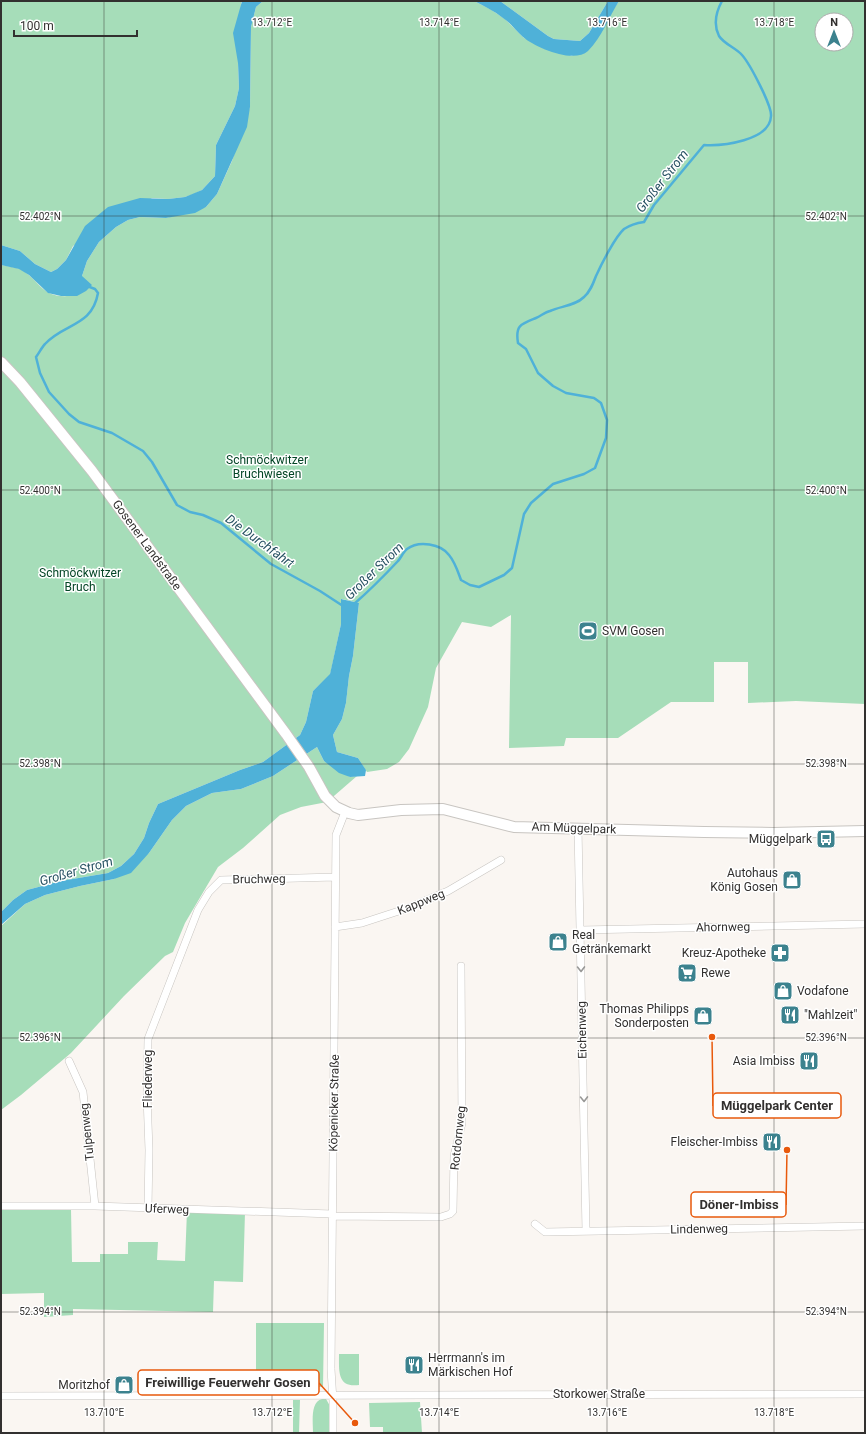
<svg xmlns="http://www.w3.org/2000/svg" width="866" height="1434" viewBox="0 0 866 1434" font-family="Roboto,sans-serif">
	<rect width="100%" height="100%" fill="#faf6f2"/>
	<path fill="#a6ddb9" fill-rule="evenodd" d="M1 1H242L241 3 238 63 239 88 235 106 216 145 215 176 202 190 194 194 185 197 168 199 152 198 73 246 66 260 57 269 51 272 35 264 20 251 1 245Z
		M263 1H474L490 9 505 19 524 38 572 56 611 13 619 1H865V704L796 701 748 703V662H714V702H671L618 738H566L564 746 509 748 511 615 491 627 462 622 436 668 428 707 409 749 399 762 387 769 367 772 358 758 337 752 333 735 342 719 346 703 349 676 353 656 359 603 342 599 341 624 330 675 313 691 306 722 300 735 263 762 240 770 158 804 149 823 144 838 134 854 121 866 108 873 61 881 27 890 13 900 1 912V265C7 266 14 267 20 269 41 280 40 298 69 296L82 276 87 261 99 242 116 227 128 220 140 217 166 218 206 207 217 194 232 161 250 107 251 27 256 7ZM822 20H846V44H822Z
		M500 1H608L589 33 580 41 554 39 548 36Z
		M317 747 324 761 350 777 357 776 327 802 301 807 280 815 243 848 218 867 185 923 173 952 165 956 124 996 71 1053 21 1095 1 1110V926L25 904 45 895 80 886 114 879 149 853 172 820 186 806 212 793 241 789 273 776Z
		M1 1209H71L72 1262H100V1254H128V1242H158L157 1260 185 1261 187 1211 245 1212 243 1282 214 1281 213 1312 73 1309V1315L44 1317V1293L1 1294Z
		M256 1323H324L323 1387 256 1386Z
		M359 1354V1385C337 1388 339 1371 339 1354Z
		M322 1399H326L330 1406 329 1433H313C313 1422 310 1402 322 1399Z
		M293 1400H300L299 1433H293Z
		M420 1402 422 1433H383V1427H370L369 1403Z"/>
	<path fill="#4fb1d8" d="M242 1H263L256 7 251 27 250 107 247 127 217 194 206 207 195 213 166 218 140 217 128 220 116 227 99 242 87 261 82 276 92 285 86 291 77 296H61L48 293 29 275 19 269 1 265V245L20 251 35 264 51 272 57 269 66 260 85 226 108 207 140 198 168 199 185 197 202 190 215 176 216 145 235 106 239 88 238 63 233 33Z
		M474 1H500L548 36 554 39 580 41 589 33 608 1H619C609 17 602 37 588 51 574 64 536 48 523 37 516 31 511 23 503 18 494 11 484 6 474 1Z
		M341 599 359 603 353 656 349 676 346 703 342 719 333 735 337 752 358 758 366 770 365 776 350 777 339 773 324 761 317 747 273 776 241 789 212 793 186 806 172 820 149 853 131 873 114 879 80 886 45 895 25 904 1 925V912L13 900 27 890 61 881 108 873 121 866 134 854 144 838 149 823 158 804 240 770 263 762 300 735 306 722 313 691 330 674 341 624Z"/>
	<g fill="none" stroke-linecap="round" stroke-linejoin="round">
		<path stroke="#4fb1d8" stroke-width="2.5" d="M87 286 95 289 98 293C92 327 64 323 45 344 42 347 39 353 36 357L40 373 49 392 69 414 79 422 112 433 143 451 152 462 177 505 190 512 203 515 221 523 271 564 320 591 343 606
			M354 604C369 591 384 576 398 561 401 558 403 552 407 549 419 540 441 544 449 555 455 562 458 572 461 580L470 585 479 587 504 575 512 568 524 514 531 503 553 484 584 474 595 468 606 438 607 420 601 403 594 398 566 393 553 386 538 373 526 349 518 343C515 325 521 324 536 318 541 316 545 312 550 311 561 306 575 306 584 297 590 292 593 284 596 276 601 265 615 237 624 229 630 225 637 223 644 222L654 205 704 145C722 146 770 141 771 116 772 106 750 64 742 55 736 48 724 44 719 36 713 24 716 12 722 1"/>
		<defs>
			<path id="street" d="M578 828 586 1231
				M335 927 362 923 408 908 448 891 501 860
				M581 930 865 924
				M69 1061 83 1092 95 1206
				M1 1206H95L332 1214
				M148 1208 149 1150 147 1096 148 1039 198 910 209 892 221 880 335 877
				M332 1216 441 1217 450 1214 453 1211 454 1156 462 1123 461 966
				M535 1224 545 1232 865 1226
				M1 1396 865 1394
				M333 1433V1401L331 1369 336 835 345 812"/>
			<path id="secondary" d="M1 362 20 382 92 471 286 734 309 767 325 796 336 807 349 813 358 815 401 810 443 809 514 827 704 832 773 833 865 831"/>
		</defs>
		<use href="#street" stroke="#c8c5c1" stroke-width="8"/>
		<use href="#secondary" stroke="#c8c5c1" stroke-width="12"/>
		<use href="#street" stroke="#fff" stroke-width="7"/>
		<use href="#secondary" stroke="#fff" stroke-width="10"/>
	</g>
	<defs><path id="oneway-chevron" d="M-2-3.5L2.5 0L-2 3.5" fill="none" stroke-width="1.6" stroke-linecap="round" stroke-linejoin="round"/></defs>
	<g stroke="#989897">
		<use href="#oneway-chevron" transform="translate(581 969) rotate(89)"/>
		<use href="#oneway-chevron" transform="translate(584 1099) rotate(89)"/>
	</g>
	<path fill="none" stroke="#32302f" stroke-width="1" stroke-opacity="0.45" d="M104 1V1433M272 1V1433M439 1V1433M607 1V1433M774 1V1433M1 216H865M1 490H865M1 764H865M1 1038H865M1 1312H865"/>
	<defs>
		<symbol id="stadium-square" viewBox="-11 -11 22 22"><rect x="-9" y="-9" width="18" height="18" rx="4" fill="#3c828e" stroke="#fff"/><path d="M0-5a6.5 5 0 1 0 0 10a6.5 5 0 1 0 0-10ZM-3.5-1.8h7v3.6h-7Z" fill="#fff"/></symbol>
		<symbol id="bus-square" viewBox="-11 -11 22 22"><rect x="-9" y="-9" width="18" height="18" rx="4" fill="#3c828e" stroke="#fff"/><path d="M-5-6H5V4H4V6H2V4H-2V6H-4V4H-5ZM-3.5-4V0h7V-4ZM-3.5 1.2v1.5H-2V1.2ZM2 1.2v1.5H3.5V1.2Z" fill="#fff"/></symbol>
		<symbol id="shop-square" viewBox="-11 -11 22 22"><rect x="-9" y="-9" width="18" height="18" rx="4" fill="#3c828e" stroke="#fff"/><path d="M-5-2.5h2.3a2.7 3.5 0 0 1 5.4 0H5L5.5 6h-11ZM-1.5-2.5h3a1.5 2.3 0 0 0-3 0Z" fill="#fff"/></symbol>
		<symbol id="pharmacy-square" viewBox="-11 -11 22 22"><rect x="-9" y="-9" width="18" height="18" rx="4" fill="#3c828e" stroke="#fff"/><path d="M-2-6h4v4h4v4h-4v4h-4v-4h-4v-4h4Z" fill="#fff"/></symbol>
		<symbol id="supermarket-square" viewBox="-11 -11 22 22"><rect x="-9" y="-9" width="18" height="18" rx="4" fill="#3c828e" stroke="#fff"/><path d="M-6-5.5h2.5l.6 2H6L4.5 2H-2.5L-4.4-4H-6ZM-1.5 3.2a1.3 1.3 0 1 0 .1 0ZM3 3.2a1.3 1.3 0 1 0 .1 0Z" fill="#fff"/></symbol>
		<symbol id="restaurant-square" viewBox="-11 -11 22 22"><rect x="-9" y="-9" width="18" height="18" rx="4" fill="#3c828e" stroke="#fff"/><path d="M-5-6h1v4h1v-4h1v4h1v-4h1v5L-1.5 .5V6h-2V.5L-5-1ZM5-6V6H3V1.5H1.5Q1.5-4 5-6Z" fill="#fff"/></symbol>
	</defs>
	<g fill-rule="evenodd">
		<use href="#stadium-square" x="577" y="620" width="22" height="22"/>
		<use href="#bus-square" x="815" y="828" width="22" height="22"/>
		<use href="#shop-square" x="781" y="869" width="22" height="22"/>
		<use href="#shop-square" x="547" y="931" width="22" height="22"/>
		<use href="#pharmacy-square" x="769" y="942" width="22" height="22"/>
		<use href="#supermarket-square" x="676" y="962" width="22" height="22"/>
		<use href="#shop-square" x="772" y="980" width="22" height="22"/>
		<use href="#restaurant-square" x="779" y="1004" width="22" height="22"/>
		<use href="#shop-square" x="692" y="1005" width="22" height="22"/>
		<use href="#restaurant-square" x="798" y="1050" width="22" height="22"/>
		<use href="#restaurant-square" x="761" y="1131" width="22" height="22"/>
		<use href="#restaurant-square" x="403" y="1354" width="22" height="22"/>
		<use href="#shop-square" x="113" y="1374" width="22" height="22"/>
	</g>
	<g text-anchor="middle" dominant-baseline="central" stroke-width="3" stroke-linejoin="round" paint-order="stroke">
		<g font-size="12" fill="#034525" stroke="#fff">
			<text x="267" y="460">Schmöckwitzer<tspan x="267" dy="14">Bruchwiesen</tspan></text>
			<text x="80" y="573">Schmöckwitzer<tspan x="80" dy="14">Bruch</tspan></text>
		</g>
		<g font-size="12" fill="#32302f" stroke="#fff">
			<text transform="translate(147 545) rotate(54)">Gosener Landstraße</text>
			<text transform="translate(574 828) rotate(2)">Am Müggelpark</text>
			<text transform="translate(259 879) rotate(-1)">Bruchweg</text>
			<text transform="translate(421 902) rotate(-22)">Kappweg</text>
			<text transform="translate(723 927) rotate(-1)">Ahornweg</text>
			<text transform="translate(582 1030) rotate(-91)">Eichenweg</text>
			<text transform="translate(148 1079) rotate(-90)">Fliederweg</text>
			<text transform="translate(334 1103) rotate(-89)">Köpenicker Straße</text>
			<text transform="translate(87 1132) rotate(-96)">Tulpenweg</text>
			<text transform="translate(458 1138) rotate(-84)">Rotdornweg</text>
			<text transform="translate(167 1209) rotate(2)">Uferweg</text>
			<text transform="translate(699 1229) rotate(-1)">Lindenweg</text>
			<text x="599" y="1394">Storkower Straße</text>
		</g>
		<g font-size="12" fill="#32302f" stroke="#fff" text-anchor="end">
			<text x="602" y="631" text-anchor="start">SVM Gosen</text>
			<text x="812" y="839">Müggelpark</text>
			<text x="778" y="873">Autohaus<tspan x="778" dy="14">König Gosen</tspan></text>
			<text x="572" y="935" text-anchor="start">Real<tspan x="572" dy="14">Getränkemarkt</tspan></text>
			<text x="766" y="953">Kreuz-Apotheke</text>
			<text x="701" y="973" text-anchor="start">Rewe</text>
			<text x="797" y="991" text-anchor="start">Vodafone</text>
			<text x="689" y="1009">Thomas Philipps<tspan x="689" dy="14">Sonderposten</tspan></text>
			<text x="804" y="1015" text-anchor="start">"Mahlzeit"</text>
			<text x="795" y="1061">Asia Imbiss</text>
			<text x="758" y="1142">Fleischer-Imbiss</text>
			<text x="428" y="1358" text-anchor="start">Herrmann's im<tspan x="428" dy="14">Märkischen Hof</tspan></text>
			<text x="110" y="1385">Moritzhof</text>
		</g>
		<g font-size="13" font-style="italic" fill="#285263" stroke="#fff">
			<text transform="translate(662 181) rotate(-52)">Großer Strom</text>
			<text transform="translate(260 541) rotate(36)">Die Durchfahrt</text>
			<text transform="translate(374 571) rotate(-44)">Großer Strom</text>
			<text transform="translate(76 871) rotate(-16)">Großer Strom</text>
		</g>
	</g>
	<g font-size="10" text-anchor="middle" fill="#32302f" stroke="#fff" stroke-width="3" stroke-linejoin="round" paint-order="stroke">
		<text x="272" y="26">13.712°E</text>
		<text x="439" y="26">13.714°E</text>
		<text x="607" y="26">13.716°E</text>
		<text x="774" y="26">13.718°E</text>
		<text x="40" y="220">52.402°N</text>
		<text x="826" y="220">52.402°N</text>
		<text x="40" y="494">52.400°N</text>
		<text x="826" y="494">52.400°N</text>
		<text x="40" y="767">52.398°N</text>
		<text x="826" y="767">52.398°N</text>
		<text x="40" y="1041">52.396°N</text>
		<text x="826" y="1041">52.396°N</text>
		<text x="40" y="1315">52.394°N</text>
		<text x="826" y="1315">52.394°N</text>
		<text x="104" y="1416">13.710°E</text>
		<text x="272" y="1416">13.712°E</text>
		<text x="439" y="1416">13.714°E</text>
		<text x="607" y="1416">13.716°E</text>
		<text x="774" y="1416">13.718°E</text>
	</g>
	<path fill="none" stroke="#e8590c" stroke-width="1.5" d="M712 1037L713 1106M787 1150L786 1205M355 1423L319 1383"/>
	<g fill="#e8590c" stroke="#fff" stroke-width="1.5">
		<circle cx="712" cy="1037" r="4"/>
		<circle cx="787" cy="1150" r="4"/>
		<circle cx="355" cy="1423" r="4"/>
	</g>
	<g fill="#fff" stroke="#e8590c" stroke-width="1.5">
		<rect x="713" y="1093" width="128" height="25" rx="4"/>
		<rect x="691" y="1192" width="95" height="25" rx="4"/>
		<rect x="138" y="1370" width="181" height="25" rx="4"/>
	</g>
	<g font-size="13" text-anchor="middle" font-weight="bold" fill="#32302f">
		<text x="777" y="1110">Müggelpark Center</text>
		<text x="739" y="1209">Döner-Imbiss</text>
		<text x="228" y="1387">Freiwillige Feuerwehr Gosen</text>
	</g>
	<rect width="866" height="1434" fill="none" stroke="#32302f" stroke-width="4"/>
	<g transform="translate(834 32)"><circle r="19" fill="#ffffff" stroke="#adacac"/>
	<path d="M0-3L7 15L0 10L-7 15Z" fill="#3c828e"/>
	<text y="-6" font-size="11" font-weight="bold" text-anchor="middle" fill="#32302f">N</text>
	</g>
	<path d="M14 30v6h123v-6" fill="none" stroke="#32302f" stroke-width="2"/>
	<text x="20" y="30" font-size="12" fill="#32302f" stroke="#ffffff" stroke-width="3" paint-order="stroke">100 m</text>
</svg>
